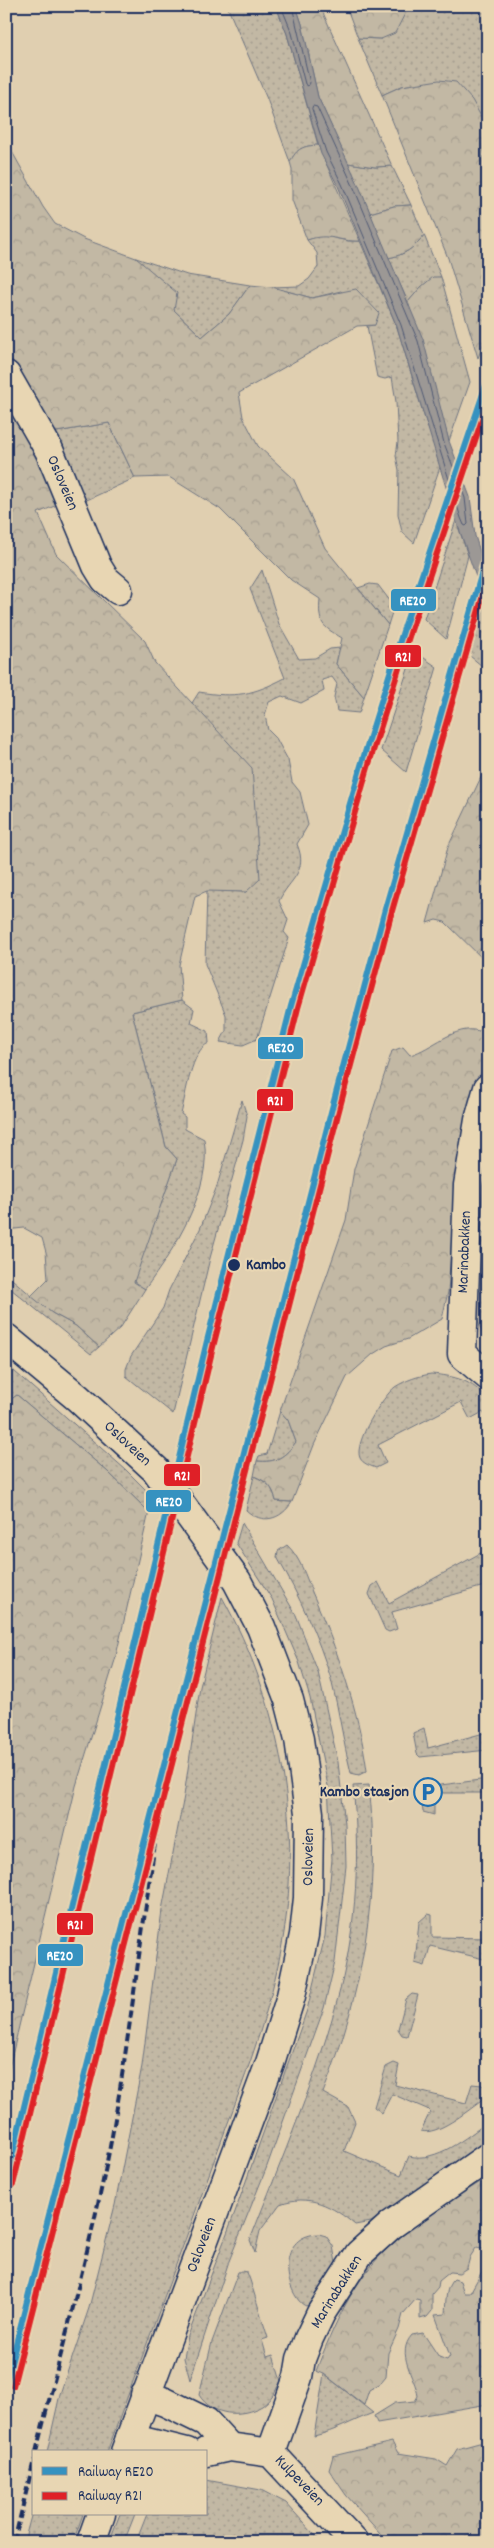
<svg xmlns="http://www.w3.org/2000/svg" width="494" height="2548" viewBox="0 0 494 2548" font-family="Dekko,sans-serif">
	<defs>
		<pattern id="grass-dots" width="8" height="8" patternUnits="userSpaceOnUse" patternTransform="scale(1.25)"><rect width="8" height="8" fill="#c2b8a4"/><path d="M2 2h.1M6 6h.1" fill="none" stroke="#a69e90" stroke-width="1.8" stroke-linecap="round"/></pattern>
		<pattern id="forest-crowns" width="20" height="18" patternUnits="userSpaceOnUse" patternTransform="scale(1.25)"><rect width="20" height="18" fill="#c2b8a4"/><path d="M2 6a3 3 0 1 1 6 0M12 15a3 3 0 1 1 6 0" fill="none" stroke="#a69e90"/></pattern>
	</defs>
	<rect width="100%" height="100%" fill="#e0cfb0"/>
	<filter id="ink" filterUnits="userSpaceOnUse"><feTurbulence type="fractalNoise" baseFrequency=".02" numOctaves="2"/><feDisplacementMap in="SourceGraphic" scale="10" xChannelSelector="R" yChannelSelector="G"/><feConvolveMatrix kernelMatrix="1 2 1 2 8 2 1 2 1" color-interpolation-filters="sRGB"/></filter>
	<g filter="url(#ink)">
		<path fill="url(#grass-dots)" stroke="#6e7481" d="M227 6H276L287 34 318 145C303 146 297 148 290 162L267 99Z
			M409 6H488V173L482 167 484 122 416 84 402 86 382 95 358 38 381 39 402 18Z
			M348 163 375 167 392 166 411 205 394 206 370 213Z
			M321 235 348 241H360L397 327 424 416 441 464 414 543 402 532 398 514 399 470 396 456 398 442 396 402 392 377 385 379 377 377 367 326 375 325 341 291 312 298 272 287 299 286 309 279 318 267 317 253 307 240Z
			M424 235 441 277C426 278 417 292 408 302L388 258C405 255 414 248 424 235Z
			M136 258 187 275 250 285 229 314 202 337 174 310Z
			M109 423 135 478 78 504 45 434Z
			M456 520 468 556 446 639 424 619Z
			M262 570 279 624 299 659 315 658 330 649 340 648 336 664 364 697 359 713 337 711 334 697 337 684 332 677 322 680 324 691 301 703 282 696 269 702 265 715 268 730 276 738 288 760 292 782 300 792 308 825 297 844C309 873 289 879 279 901L288 920 284 932 289 938 257 1039 243 1045 220 1042 226 1031V1015L205 964 207 890 246 892 192 703 199 692C236 698 252 695 285 678L250 589Z
			M370 584 378 585 394 606 388 625 358 588Z
			M485 605 488 611V671L470 656Z
			M414 651 437 667 406 772 381 750Z
			M182 1000 194 1009 191 1023 208 1031 209 1043C191 1050 186 1095 181 1114L185 1117V1129L204 1139C213 1189 174 1250 145 1289L133 1282 177 1159 166 1147 132 1012Z
			M242 1100 247 1116 243 1140 210 1258 173 1414 126 1376V1369L131 1356 163 1308 169 1290 200 1229 217 1186Z
			M482 1231 488 1240 485 1280 488 1297V1348L476 1316 478 1233Z
			M6 1274 52 1313 76 1326 99 1347 91 1354 6 1285Z
			M6 1364 126 1470 151 1495 149 1512 108 1472 17 1395 6 1403Z
			M431 1374C455 1376 472 1380 488 1400V1421L483 1412 470 1419 461 1402 378 1445 386 1463 376 1468C371 1466 363 1464 360 1458 353 1443 383 1396 395 1387 406 1380 418 1376 431 1374Z
			M280 1411 288 1420 296 1442C285 1457 276 1463 257 1461L259 1456 267 1454Z
			M254 1476C267 1482 273 1487 276 1501L292 1502C281 1520 262 1525 246 1510Z
			M242 1523 296 1615 318 1672 338 1762 345 1824 346 1866 335 1962 324 2008 266 2169 229 2261 190 2380 184 2358 188 2336 235 2212 307 2010 325 1936 332 1859 328 1786 310 1698 299 1662 272 1599 236 1543Z
			M287 1545C300 1557 306 1577 312 1592 337 1649 359 1710 367 1771L359 1775 351 1773C343 1742 339 1710 331 1679 318 1636 299 1596 277 1557L278 1551Z
			M488 1549V1585L392 1612 397 1629 389 1632 385 1630 369 1594 372 1586 378 1582 389 1603Z
			M222 1597C281 1702 304 1830 281 1950 267 2025 237 2097 211 2169 177 2263 142 2357 107 2452H47L60 2394 89 2308 115 2205 142 2066 162 1910 184 1796 200 1687Z
			M424 1728 428 1748 488 1732V1750L420 1757 417 1754 413 1733Z
			M488 1779V1793H434V1815L423 1812 421 1795 425 1787Z
			M369 1785C381 1891 362 1995 323 2093L348 2107 355 2122 344 2151 401 2175 409 2156C437 2163 466 2137 488 2122V2141L371 2222 355 2225C333 2206 309 2193 280 2204L260 2231 255 2253 250 2240C282 2158 318 2075 340 1990 357 1924 360 1853 353 1786Z
			M428 1914 432 1915V1937L488 1938V1960L430 1946 425 1966 415 1963 419 1922Z
			M412 1994 418 1995 407 2036 402 2035 398 2029 406 1999Z
			M394 2063 399 2065 395 2085 466 2103 472 2084 482 2085 485 2088V2096L480 2102C466 2112 437 2136 421 2131L430 2112 427 2109 392 2094 382 2113 374 2107 386 2067Z
			M319 2234 326 2236 333 2246 336 2263 312 2303 306 2306C287 2299 272 2235 319 2234Z
			M241 2271 247 2272 250 2280 268 2338 262 2340 267 2357 273 2355 281 2381C276 2390 271 2400 262 2406 241 2418 212 2416 199 2395L212 2342 238 2272Z
			M324 2374 373 2413C352 2421 336 2431 314 2436Z
			M206 2480 261 2490 286 2503 321 2542H291L259 2537 237 2542H136L147 2514H206Z
			M34 2505V2514H83L73 2542H24Z
			M120 2514H135L124 2542H109Z"/>
		<path fill="url(#forest-crowns)" stroke="#6e7481" d="M296 6H320L392 166 375 167 348 163 318 97 302 24Z
			M346 6H409L395 33 381 39 358 38Z
			M439 80 456 82 472 100 484 122 482 167 488 173V331L478 358 448 258 382 95 402 86Z
			M6 141 43 207 55 224 84 239 136 258 177 293 174 310 202 337 229 314 250 285 272 287 312 298 356 289 379 313 375 325 357 326 239 393 243 417 258 446 293 478 325 548 388 625 364 697 336 664 342 638C322 626 318 624 320 599L291 580 220 509 169 477 135 478 109 423 45 434 6 367Z
			M318 145 360 241C337 242 330 232 307 240L292 200V169L290 162C297 148 303 146 318 145Z
			M411 205 424 235C414 248 405 255 388 258L370 213 394 206Z
			M433 277H441L470 382 449 441 408 302 421 287Z
			M6 386 65 504 57 505 38 513 56 554 145 641 155 663 252 768 260 879 246 892 207 891 195 896 179 965 182 1000 132 1012 166 1147 177 1159 134 1282 145 1289 121 1327 99 1347 76 1326 52 1313 31 1296 48 1279 46 1252 42 1238 24 1228 6 1230Z
			M488 770V964L445 922 436 920 427 923 448 847 483 773Z
			M488 1024V1047L472 1109 454 1205 448 1292 442 1319 408 1339 386 1346 373 1354 347 1377 314 1445 292 1502 276 1501C273 1487 268 1482 254 1476L257 1461C276 1463 285 1457 296 1442L288 1420 280 1411 346 1220 354 1169 392 1051 403 1047 410 1055C432 1049 455 1024 479 1031Z
			M17 1395 108 1472 149 1512 115 1660 76 1786 6 2081V1403Z
			M488 2177V2404L377 2423 374 2416 395 2403 415 2401 418 2396C415 2376 395 2354 412 2335L423 2333 439 2357 447 2360 450 2356 435 2315 445 2314C446 2303 445 2286 454 2279L460 2281 464 2293H470L486 2264 483 2249 476 2248 470 2257 467 2268 459 2273 450 2272 439 2281 438 2287 432 2294V2311L427 2317 420 2319V2300L416 2299 403 2314 399 2329 388 2353 386 2377 381 2383 369 2390 364 2405 324 2374 316 2371C333 2327 353 2280 389 2247 419 2220 454 2199 488 2177Z
			M392 2442 398 2453 436 2459 447 2466 457 2449 479 2443 488 2444V2500L483 2503 482 2508 488 2511V2542H478L469 2538 456 2542H388L346 2495 329 2470 333 2456Z"/>
		<path fill="#9c9895" stroke="#686e7f" d="M276 6H296L302 24 318 97 359 186 423 339 449 441 470 497 475 536 488 577V611L456 520 397 327 338 186 321 154 287 34Z"/>
		<g fill="none" stroke-linecap="round" stroke-linejoin="round">
			<path stroke="#4f5974" stroke-width="1" d="M281 6 292 33 305 84 308 86 310 83 292 6
				M313 106 317 107 354 188 418 341 444 443 465 498 468 524 466 526 464 525 461 518 401 325 342 184 326 152 312 109Z"/>
			<defs>
				<path id="minor" d="M6 375 49 450 97 566 105 579 118 590
					M488 1088 479 1120 468 1185 462 1354 488 1376
					M145 2395 165 2402 206 2422 229 2447
					M130 2438 187 2452
					M206 2452 229 2447 271 2453 354 2542
					M271 2453 298 2377 301 2359 309 2338 321 2313 359 2254 391 2225 488 2157"/>
				<path id="major" d="M6 1338 78 1398 156 1470 237 1581 261 1627 289 1700 299 1739 309 1813 308 1898 304 1935 291 1996 270 2063 125 2452
					M91 2542 101 2514"/>
			</defs>
			<use href="#minor" stroke="#1b2f5e" stroke-width="31"/>
			<use href="#major" stroke="#1b2f5e" stroke-width="31"/>
			<use href="#minor" stroke="#e8d6b3" stroke-width="28"/>
			<use href="#major" stroke="#e8d6b3" stroke-width="28"/>
			<path stroke="#1b2f5e" stroke-width="4" stroke-dasharray="8 4" stroke-linecap="butt" d="M36 2452C62 2347 92 2242 112 2136 138 1990 149 1841 183 1697
				M14 2542 34 2460"/>
			<defs>
				<path id="rail-1" d="M6 2182 206 1345 291 1006 362 762 404 628 488 379
					M6 2383 331 1112 385 909 488 551"/>
				<path id="rail-2" d="M13 2185 213 1347 298 1008 369 764 411 630 488 402
					M13 2386 338 1114 392 911 488 578"/>
			</defs>
			<use href="#rail-1" stroke="#e8d6b3" stroke-width="10"/>
			<use href="#rail-2" stroke="#e8d6b3" stroke-width="10"/>
			<use href="#rail-1" stroke="#3692c0" stroke-width="6"/>
			<use href="#rail-2" stroke="#df2027" stroke-width="6"/>
		</g>
	</g>
	<defs>
		<symbol id="parking-ring" viewBox="-11 -11 22 22"><circle r="9.5" fill="#e8d6b3" stroke="#1f6fb2" stroke-width="1.5"/><path d="M-3.5-5.5H1a3.5 3.5 0 0 1 0 7H-1V5.5H-3.5ZM-1-3.4V-.6H.8a1.4 1.4 0 0 0 0-2.8Z" fill="#1f6fb2"/></symbol>
	</defs>
	<g fill-rule="evenodd">
		<use href="#parking-ring" x="412" y="1776" width="32" height="32"/>
	</g>
	<circle fill="#1b2f5e" stroke="#e8d6b3" stroke-width="2" cx="234" cy="1265" r="7"/>
	<g text-anchor="middle" dominant-baseline="central" stroke-width="4.5" stroke-linejoin="round" paint-order="stroke">
		<g font-size="16" fill="#1b2f5e" stroke="#e8d6b3">
			<text transform="translate(62 483) rotate(67)">Osloveien</text>
			<text transform="translate(465 1252) rotate(-88)">Marinabakken</text>
			<text transform="translate(127 1444) rotate(43)">Osloveien</text>
			<text transform="translate(309 1857) rotate(-89)">Osloveien</text>
			<text transform="translate(202 2245) rotate(-69)">Osloveien</text>
			<text transform="translate(337 2292) rotate(-58)">Marinabakken</text>
			<text transform="translate(299 2481) rotate(46)">Kulpeveien</text>
		</g>
		<g font-size="16" font-weight="bold" fill="#1b2f5e" stroke="#e8d6b3" text-anchor="start">
			<text x="246" y="1265">Kambo</text>
		</g>
		<g font-size="16" font-weight="bold" fill="#1b2f5e" stroke="#e8d6b3" text-anchor="end">
			<text x="409" y="1792">Kambo stasjon</text>
		</g>
	</g>
	<g stroke="#e8d6b3" stroke-width="2">
		<rect x="390" y="588" width="47" height="24" rx="5" fill="#3692c0"/>
		<rect x="384" y="644" width="38" height="24" rx="5" fill="#df2027"/>
		<rect x="257" y="1036" width="47" height="24" rx="5" fill="#3692c0"/>
		<rect x="256" y="1088" width="38" height="24" rx="5" fill="#df2027"/>
		<rect x="163" y="1463" width="38" height="24" rx="5" fill="#df2027"/>
		<rect x="145" y="1489" width="47" height="24" rx="5" fill="#3692c0"/>
		<rect x="56" y="1912" width="38" height="24" rx="5" fill="#df2027"/>
		<rect x="37" y="1943" width="47" height="24" rx="5" fill="#3692c0"/>
	</g>
	<g font-size="14" text-anchor="middle" font-weight="bold" fill="#fff">
		<text x="413" y="605">RE20</text>
		<text x="403" y="661">R21</text>
		<text x="281" y="1052">RE20</text>
		<text x="275" y="1105">R21</text>
		<text x="182" y="1480">R21</text>
		<text x="169" y="1506">RE20</text>
		<text x="75" y="1929">R21</text>
		<text x="60" y="1960">RE20</text>
	</g>
	<rect width="494" height="2548" fill="none" stroke="#e8d6b3" stroke-width="25"/>
	<rect x="12" y="12" width="469" height="2523" fill="none" stroke="#1b2f5e" stroke-width="2" filter="url(#ink)"/>
	<rect x="32" y="2450" width="175" height="65" fill="#e8d6b3" stroke="#969391"/>
	<rect x="42" y="2467" width="25" height="8" fill="#3692c0" stroke="#969391"/>
	<text x="78" y="2476" font-size="15" fill="#1b2f5e">Railway RE20</text>
	<rect x="42" y="2492" width="25" height="8" fill="#df2027" stroke="#969391"/>
	<text x="78" y="2500" font-size="15" fill="#1b2f5e">Railway R21</text>
</svg>
